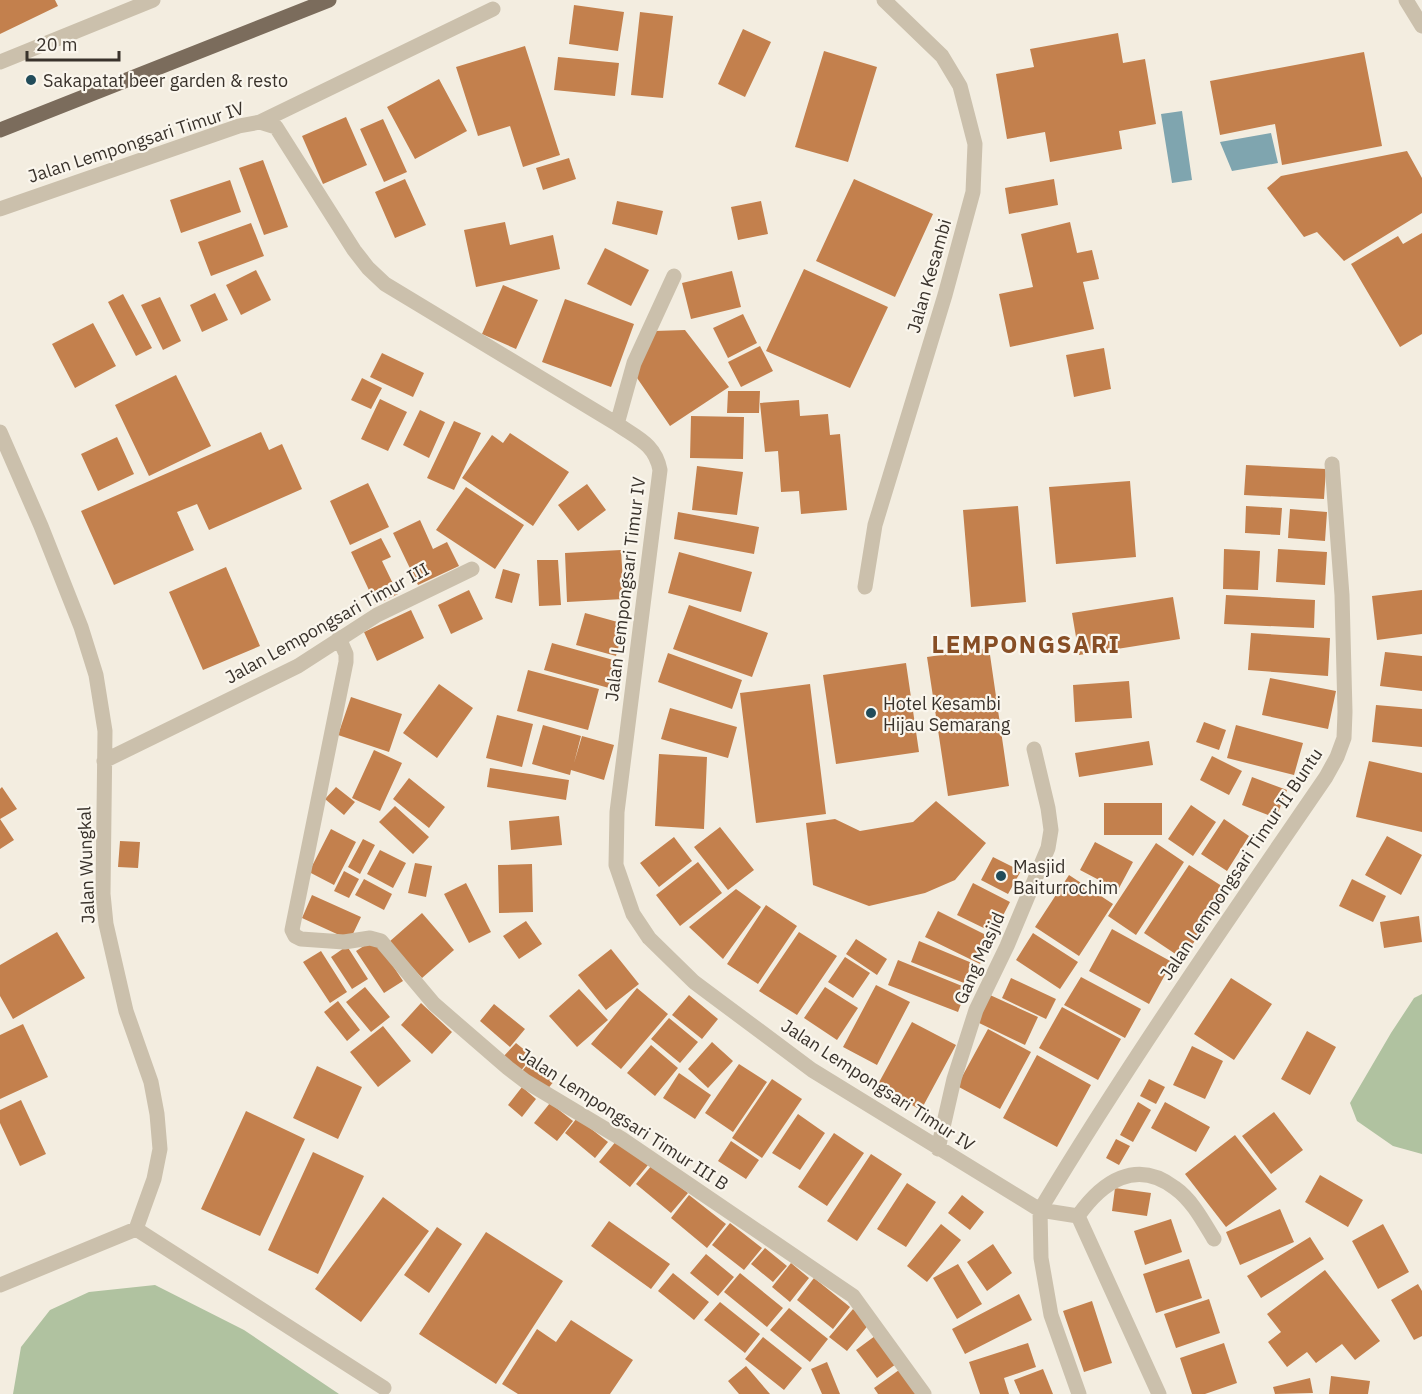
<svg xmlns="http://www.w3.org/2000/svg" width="1422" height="1394" viewBox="0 0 1422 1394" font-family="'IBM Plex Sans',sans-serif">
	<rect width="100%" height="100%" fill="#f3ede0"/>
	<path fill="#b0c2a0" d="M1422 994V1154L1393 1146 1357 1121 1350 1103 1391 1033 1414 998Z
		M155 1285 244 1330 339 1394H13L21 1347 50 1310 89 1292Z"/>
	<path fill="#7fa5af" d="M1182 111 1192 180 1172 183 1161 114Z
		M1271 133 1278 163 1232 171 1220 142Z"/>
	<path fill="#c3804d" d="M0 0H55L58 6 0 34Z
		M574 5 624 12 618 51 569 44Z
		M640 12 673 16 663 98 631 95Z
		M743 29 771 42 745 97 718 84Z
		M1118 33 1123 63 1145 59 1156 124 1119 131 1122 149 1050 162 1045 132 1007 139 996 74 1034 67 1030 49Z
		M525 46 560 155 523 167 510 126 478 136 456 67Z
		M824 51 877 67 848 162 795 147Z
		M1364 52 1382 146 1282 165 1275 124 1220 135 1210 81Z
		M558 57 619 63 615 96 554 90Z
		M439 79 467 131 415 159 387 107Z
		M346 117 367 165 323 184 302 136Z
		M383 119 407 172 384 182 360 129Z
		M1407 151 1422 178V213L1344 261 1317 232 1304 237 1267 188 1281 176Z
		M569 158 576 179 543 190 536 168Z
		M263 160 288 227 264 235 239 168Z
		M405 179 426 225 395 238 375 192Z
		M854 179 933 214 895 297 816 261Z
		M1054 179 1058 205 1009 214 1005 188Z
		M230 180 241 212 181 233 170 200Z
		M617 201 663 211 657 235 612 224Z
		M761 201 768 234 738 240 731 207Z
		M505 222 510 245 553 235 560 269 476 287 464 230Z
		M1070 222 1077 253 1092 250 1099 279 1083 282 1094 329 1010 347 999 294 1033 287 1021 234Z
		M251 223 264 256 211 276 198 242Z
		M1422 233V334L1400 347 1351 264 1398 236 1403 244Z
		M605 248 649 270 631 306 587 284Z
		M804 269 888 307 850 388 766 351Z
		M256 270 271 300 241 315 226 285Z
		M732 271 741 307 691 319 682 283Z
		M503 285 538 300 516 349 482 334Z
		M215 293 228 320 202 332 190 305Z
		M123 294 152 348 136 356 108 302Z
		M160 297 181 341 163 350 141 305Z
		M565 299 634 324 611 387 542 362Z
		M743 314 757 343 728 358 713 328Z
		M93 323 116 366 75 388 52 344Z
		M685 330 729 387 670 426 635 375 654 331Z
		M760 346 773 371 741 387 728 362Z
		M1104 348 1111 389 1074 397 1066 355Z
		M382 353 424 373 413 397 370 377Z
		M176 375 211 446 149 476 115 405Z
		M362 378 382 388 371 409 351 400Z
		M728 391H760L759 413H727Z
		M380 399 407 412 388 451 361 439Z
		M799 400 800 416 828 414 830 435 840 434 847 510 801 514 799 491 781 492 778 451 765 452 760 403Z
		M420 410 445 422 429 458 403 445Z
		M691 416 744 417 743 459 690 458Z
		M454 421 481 433 454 490 427 478Z
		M261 432 269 450 282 444 302 489 209 530 197 504 177 512 194 550 114 585 81 511Z
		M510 433 569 472 533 526 462 478 492 435 503 443Z
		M117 437 134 474 98 491 81 454Z
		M1246 465 1326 469 1324 499 1244 495Z
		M697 466 743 472 737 515 692 510Z
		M1130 481 1136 557 1056 564 1049 487Z
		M368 483 389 527 350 545 330 501Z
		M587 484 606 510 578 531 558 505Z
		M466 487 524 525 495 569 436 530Z
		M1018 506 1026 602 971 607 963 510Z
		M1246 506 1282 508 1280 535 1245 533Z
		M1290 509 1327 512 1325 541 1288 538Z
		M678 512 759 527 754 554 674 539Z
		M420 520 433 549 447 542 459 566 418 585 393 533Z
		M381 538 391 557 382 561 398 594 376 605 351 552Z
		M1224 549 1260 551 1258 590 1223 589Z
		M1278 549 1327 552 1325 585 1276 582Z
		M621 550 624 599 567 602 565 553Z
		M679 552 752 572 741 612 668 593Z
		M537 560H558L561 605 539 606Z
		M226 567 260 646 203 670 169 592Z
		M503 569 520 574 512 603 495 598Z
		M469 590 483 619 451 634 438 605Z
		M1422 590V634L1377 640 1372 596Z
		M1226 595 1315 600 1314 628 1224 624Z
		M1173 597 1180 639 1079 655 1072 613Z
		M689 605 768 633 752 677 673 649Z
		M411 610 424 638 377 661 364 632Z
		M585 613 625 624 616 656 576 645Z
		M1251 633 1330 638 1328 676 1248 670Z
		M552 643 617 661 609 688 544 670Z
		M989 648 1009 786 948 796 927 657Z
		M1385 652 1422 656V691L1380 686Z
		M668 653 742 680 732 709 658 682Z
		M906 663 919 752 836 764 823 675Z
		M528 670 599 689 588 730 517 711Z
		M1270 678 1336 691 1328 729 1262 715Z
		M1129 681 1132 718 1075 722 1073 685Z
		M439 684 473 708 437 758 403 733Z
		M810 684 826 814 756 823 740 693Z
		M351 697 402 714 389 752 338 735Z
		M1376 705 1422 709V747L1372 742Z
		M670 708 737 727 728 758 661 739Z
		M497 715 533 724 522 767 486 758Z
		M1204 722 1226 730 1219 750 1196 742Z
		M543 725 581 736 574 763 582 736 614 745 604 780 571 770 570 775 532 764Z
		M1236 725 1303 743 1294 775 1227 758Z
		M1149 741 1153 765 1079 777 1075 753Z
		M374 750 402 763 380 811 352 798Z
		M659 754 707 757 704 829 655 826Z
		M1212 756 1242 771 1229 795 1200 780Z
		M1369 761 1422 773V832L1356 817Z
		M490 768 569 780 566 800 487 787Z
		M1252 777 1287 790 1276 818 1242 805Z
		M409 778 445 807 429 828 393 799Z
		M2 787 17 809 0 819 14 840 0 849V789Z
		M336 787 355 802 344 815 325 799Z
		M936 801 986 843 955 880 925 893 869 906 813 885 806 823 835 819 860 831 913 822Z
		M1104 803H1162V835H1104Z
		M1191 805 1216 822 1193 856 1168 839Z
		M395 806 429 837 413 854 379 822Z
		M559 816 562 845 511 850 509 821Z
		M1224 819 1249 836 1227 871 1201 854Z
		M720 827 754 870 728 890 694 847Z
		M331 829 356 842 334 885 309 872Z
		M1387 836 1422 855 1401 895 1365 875Z
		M674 837 692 861 659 887 640 863Z
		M363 839 375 845 360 874 348 867Z
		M120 841 140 842 138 868 118 867Z
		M1095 842 1133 862 1118 890 1080 870Z
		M1156 843 1184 862 1136 935 1108 916Z
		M380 850 406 863 393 888 367 874Z
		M993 857 1021 871 1008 894 981 880Z
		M698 862 722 893 680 926 656 895Z
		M415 863 432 866 426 897 408 893Z
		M532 864 533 912 499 913 498 865Z
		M1189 865 1228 890 1183 959 1144 933Z
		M344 871 359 879 349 898 334 891Z
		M1069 875 1113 904 1079 956 1035 927Z
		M364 879 392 894 384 910 355 895Z
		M1352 879 1386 896 1373 922 1339 906Z
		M466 883 491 932 469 943 444 894Z
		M973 883 1010 902 994 933 957 915Z
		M736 889 761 907 723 959 689 927Z
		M312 895 361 917 350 940 302 918Z
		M766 905 797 926 758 984 727 964Z
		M938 911 992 938 980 964 925 937Z
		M422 913 454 950 422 978 389 942Z
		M1419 916 1422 942 1384 948 1380 922Z
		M526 921 542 944 519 959 503 936Z
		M1112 929 1172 962 1149 1004 1089 971Z
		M57 932 85 978 13 1019 0 996V965Z
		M799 932 837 956 797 1015 759 991Z
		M1033 933 1078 962 1060 989 1016 960Z
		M375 939 403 981 384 993 356 951Z
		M856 939 887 959 877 975 846 954Z
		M919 941 972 963 964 983 911 962Z
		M347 946 368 979 352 989 331 957Z
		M611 949 639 984 606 1010 578 975Z
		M321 951 347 992 330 1003 303 962Z
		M845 957 870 973 853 998 828 982Z
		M898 960 967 988 958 1012 888 985Z
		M1081 977 1141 1009 1125 1038 1064 1005Z
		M1011 978 1056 999 1046 1019 1002 998Z
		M1231 978 1272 1004 1234 1060 1194 1034Z
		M876 985 910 1002 877 1065 843 1047Z
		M365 987 390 1017 371 1032 346 1002Z
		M825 987 858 1008 837 1040 804 1018Z
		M637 988 668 1014 621 1069 591 1044Z
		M579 989 608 1020 577 1047 549 1016Z
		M689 995 718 1019 702 1039 672 1015Z
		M990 995 1038 1017 1025 1045 977 1022Z
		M338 1001 360 1030 347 1041 324 1012Z
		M421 1003 452 1032 432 1054 401 1025Z
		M494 1004 525 1029 510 1047 480 1021Z
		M1062 1007 1121 1039 1098 1080 1039 1048Z
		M669 1018 698 1042 680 1063 651 1039Z
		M912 1022 956 1045 921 1110 877 1086Z
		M23 1024 48 1077 0 1099V1035Z
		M383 1026 411 1061 378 1087 350 1052Z
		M988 1029 1031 1052 1000 1109 957 1086Z
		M1307 1031 1336 1047 1310 1095 1281 1079Z
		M712 1042 733 1061 708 1088 688 1069Z
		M516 1043 532 1056 520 1072 502 1058Z
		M651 1045 678 1068 655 1096 627 1073Z
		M1192 1046 1223 1061 1205 1099 1173 1085Z
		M1037 1055 1091 1085 1057 1147 1003 1118Z
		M535 1056 559 1075 546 1091 522 1071Z
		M739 1064 767 1082 733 1132 705 1113Z
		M317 1066 362 1087 338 1139 293 1118Z
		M679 1073 711 1095 695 1119 663 1098Z
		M772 1079 802 1099 762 1158 732 1138Z
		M1149 1079 1165 1087 1156 1104 1140 1096Z
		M522 1087 536 1099 522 1117 508 1105Z
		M21 1100 46 1154 20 1166 0 1123V1110Z
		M1138 1102 1151 1110 1133 1142 1120 1135Z
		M1165 1102 1210 1127 1196 1152 1151 1128Z
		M550 1103 573 1121 557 1141 534 1123Z
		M246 1111 305 1139 260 1236 201 1209Z
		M1274 1112 1303 1150 1271 1174 1242 1136Z
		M798 1114 825 1133 800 1170 772 1153Z
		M577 1118 608 1142 595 1158 565 1133Z
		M834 1133 864 1153 827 1206 798 1187Z
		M1235 1135 1277 1189 1226 1227 1185 1174Z
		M1116 1139 1130 1146 1119 1165 1106 1158Z
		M617 1140 648 1165 630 1187 599 1162Z
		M731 1141 759 1160 746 1179 718 1161Z
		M313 1152 364 1176 318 1274 268 1250Z
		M871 1154 902 1174 857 1241 827 1221Z
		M652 1165 688 1193 671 1213 636 1184Z
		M1320 1175 1363 1200 1348 1227 1305 1202Z
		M907 1183 936 1202 906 1247 877 1229Z
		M1115 1188 1151 1193 1147 1216 1112 1211Z
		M689 1195 726 1224 707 1248 671 1218Z
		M962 1195 984 1212 970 1230 948 1213Z
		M383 1197 429 1231 361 1322 315 1289Z
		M1280 1209 1294 1242 1240 1265 1226 1232Z
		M1171 1219 1182 1252 1145 1265 1134 1231Z
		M609 1221 670 1264 651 1289 591 1246Z
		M730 1223 762 1248 744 1270 712 1245Z
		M941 1224 961 1240 927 1282 907 1266Z
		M1383 1224 1409 1272 1378 1289 1352 1241Z
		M437 1227 462 1244 429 1293 404 1275Z
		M486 1232 563 1281 496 1384 419 1334Z
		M1310 1237 1324 1259 1261 1298 1247 1276Z
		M993 1244 1012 1273 987 1291 967 1262Z
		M765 1248 787 1266 773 1282 751 1264Z
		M706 1254 734 1277 718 1296 690 1273Z
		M1189 1259 1202 1298 1156 1313 1143 1274Z
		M791 1263 809 1278 790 1302 772 1287Z
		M958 1264 982 1304 957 1319 933 1278Z
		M1325 1270 1380 1341 1355 1360 1342 1344 1316 1363 1307 1352 1287 1367 1268 1342 1281 1332 1267 1314Z
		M673 1273 709 1302 694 1320 658 1291Z
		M740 1273 783 1308 767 1327 724 1292Z
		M814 1278 850 1307 833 1329 797 1300Z
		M1418 1284 1422 1291V1336L1414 1340 1391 1300Z
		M1019 1294 1032 1320 965 1354 952 1329Z
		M1209 1299 1220 1333 1176 1348 1164 1314Z
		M1092 1301 1112 1363 1084 1372 1063 1311Z
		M720 1302 760 1334 745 1353 704 1320Z
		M789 1308 828 1339 810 1362 770 1330Z
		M853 1309 870 1323 847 1351 829 1337Z
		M571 1320 633 1360 610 1394H518L502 1384 537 1329 556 1342Z
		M875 1336 896 1364 877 1378 856 1350Z
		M763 1337 802 1368 784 1390 745 1359Z
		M1028 1343 1036 1367 1004 1378 1009 1394H980L969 1362Z
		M1224 1343 1237 1383 1205 1394H1192L1180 1358Z
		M827 1362 840 1394H822L811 1369Z
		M746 1366 770 1394H739L728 1381Z
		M1043 1369 1053 1394H1020L1014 1380Z
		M899 1370 917 1394H878L874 1388Z
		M1331 1376 1370 1381 1368 1394H1329Z
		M1310 1378 1313 1393 1275 1394 1273 1387Z"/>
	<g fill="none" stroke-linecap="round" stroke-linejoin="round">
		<path stroke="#cbc0ac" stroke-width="15" d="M0 62 153 0"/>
		<path stroke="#cbc0ac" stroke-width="15" d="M1406 0 1422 26
			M260 122 493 9
			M0 209 239 126 260 122 276 127 354 250 368 268 385 284 617 424C637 438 655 444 660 470L617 812 616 865 633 914 649 938 694 982 812 1070 1040 1210 1078 1216 1159 1394
			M617 424 634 363 674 276
			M0 432 41 526 81 627 96 675 105 731 103 894 106 924 126 1011 151 1082 157 1114 160 1149 154 1179 136 1229 0 1285
			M865 587 875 525 945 295 973 192 975 144 960 86 942 56 884 0
			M339 638 346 654V662L292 930 295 936 301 939 344 942 370 938 381 941 434 1004 508 1068 525 1081 622 1139 853 1296 924 1394
			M104 761 298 666 377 615 472 569
			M938 1149 954 1079 976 1010 1007 946 1048 848 1051 830 1048 808 1034 749
			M1040 1210C1129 1062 1228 920 1326 777L1337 757 1344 738 1345 712 1342 595 1332 464
			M1040 1210 1041 1258 1051 1315 1079 1394
			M1078 1216C1102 1182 1136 1158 1175 1188 1192 1200 1203 1221 1214 1239
			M136 1229 384 1388"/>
		<path stroke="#7b6c5c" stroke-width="15" d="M0 130 329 0"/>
	</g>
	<g fill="#214c5a" stroke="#faf6ed" stroke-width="2">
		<circle cx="31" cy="80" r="6"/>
		<circle cx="871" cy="713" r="6"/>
		<circle cx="1001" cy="876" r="6"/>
	</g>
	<g text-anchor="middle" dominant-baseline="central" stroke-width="4.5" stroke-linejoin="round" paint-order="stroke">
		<g font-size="18" fill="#39322b" stroke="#faf6ed" text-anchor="start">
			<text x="43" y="80">Sakapatat beer garden &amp; resto</text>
			<text x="883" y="703">Hotel Kesambi<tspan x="883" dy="21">Hijau Semarang</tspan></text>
			<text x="1013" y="866">Masjid<tspan x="1013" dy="21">Baiturrochim</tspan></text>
		</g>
		<g font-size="18" fill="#39322b" stroke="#faf6ed">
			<text transform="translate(136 142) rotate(-18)">Jalan Lempongsari Timur IV</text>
			<text transform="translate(929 276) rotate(-74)">Jalan Kesambi</text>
			<text transform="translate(625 589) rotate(-83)">Jalan Lempongsari Timur IV</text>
			<text transform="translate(327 623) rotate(-29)">Jalan Lempongsari Timur III</text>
			<text transform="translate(1241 864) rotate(-56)">Jalan Lempongsari Timur II Buntu</text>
			<text transform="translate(86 865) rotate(-92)">Jalan Wungkal</text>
			<text transform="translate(979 958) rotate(-66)">Gang Masjid</text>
			<text transform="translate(878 1085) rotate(33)">Jalan Lempongsari Timur IV</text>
			<text transform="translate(624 1119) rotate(33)">Jalan Lempongsari Timur III B</text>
		</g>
		<g font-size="24" font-weight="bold" letter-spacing="1.5" fill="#874e25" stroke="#faf6ed">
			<text x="1026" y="644">LEMPONGSARI</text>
		</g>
	</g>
	<path d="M27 51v9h92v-9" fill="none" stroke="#39322b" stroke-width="3"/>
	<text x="36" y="51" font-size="18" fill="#39322b" stroke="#faf6ed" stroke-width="4.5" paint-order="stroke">20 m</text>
</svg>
